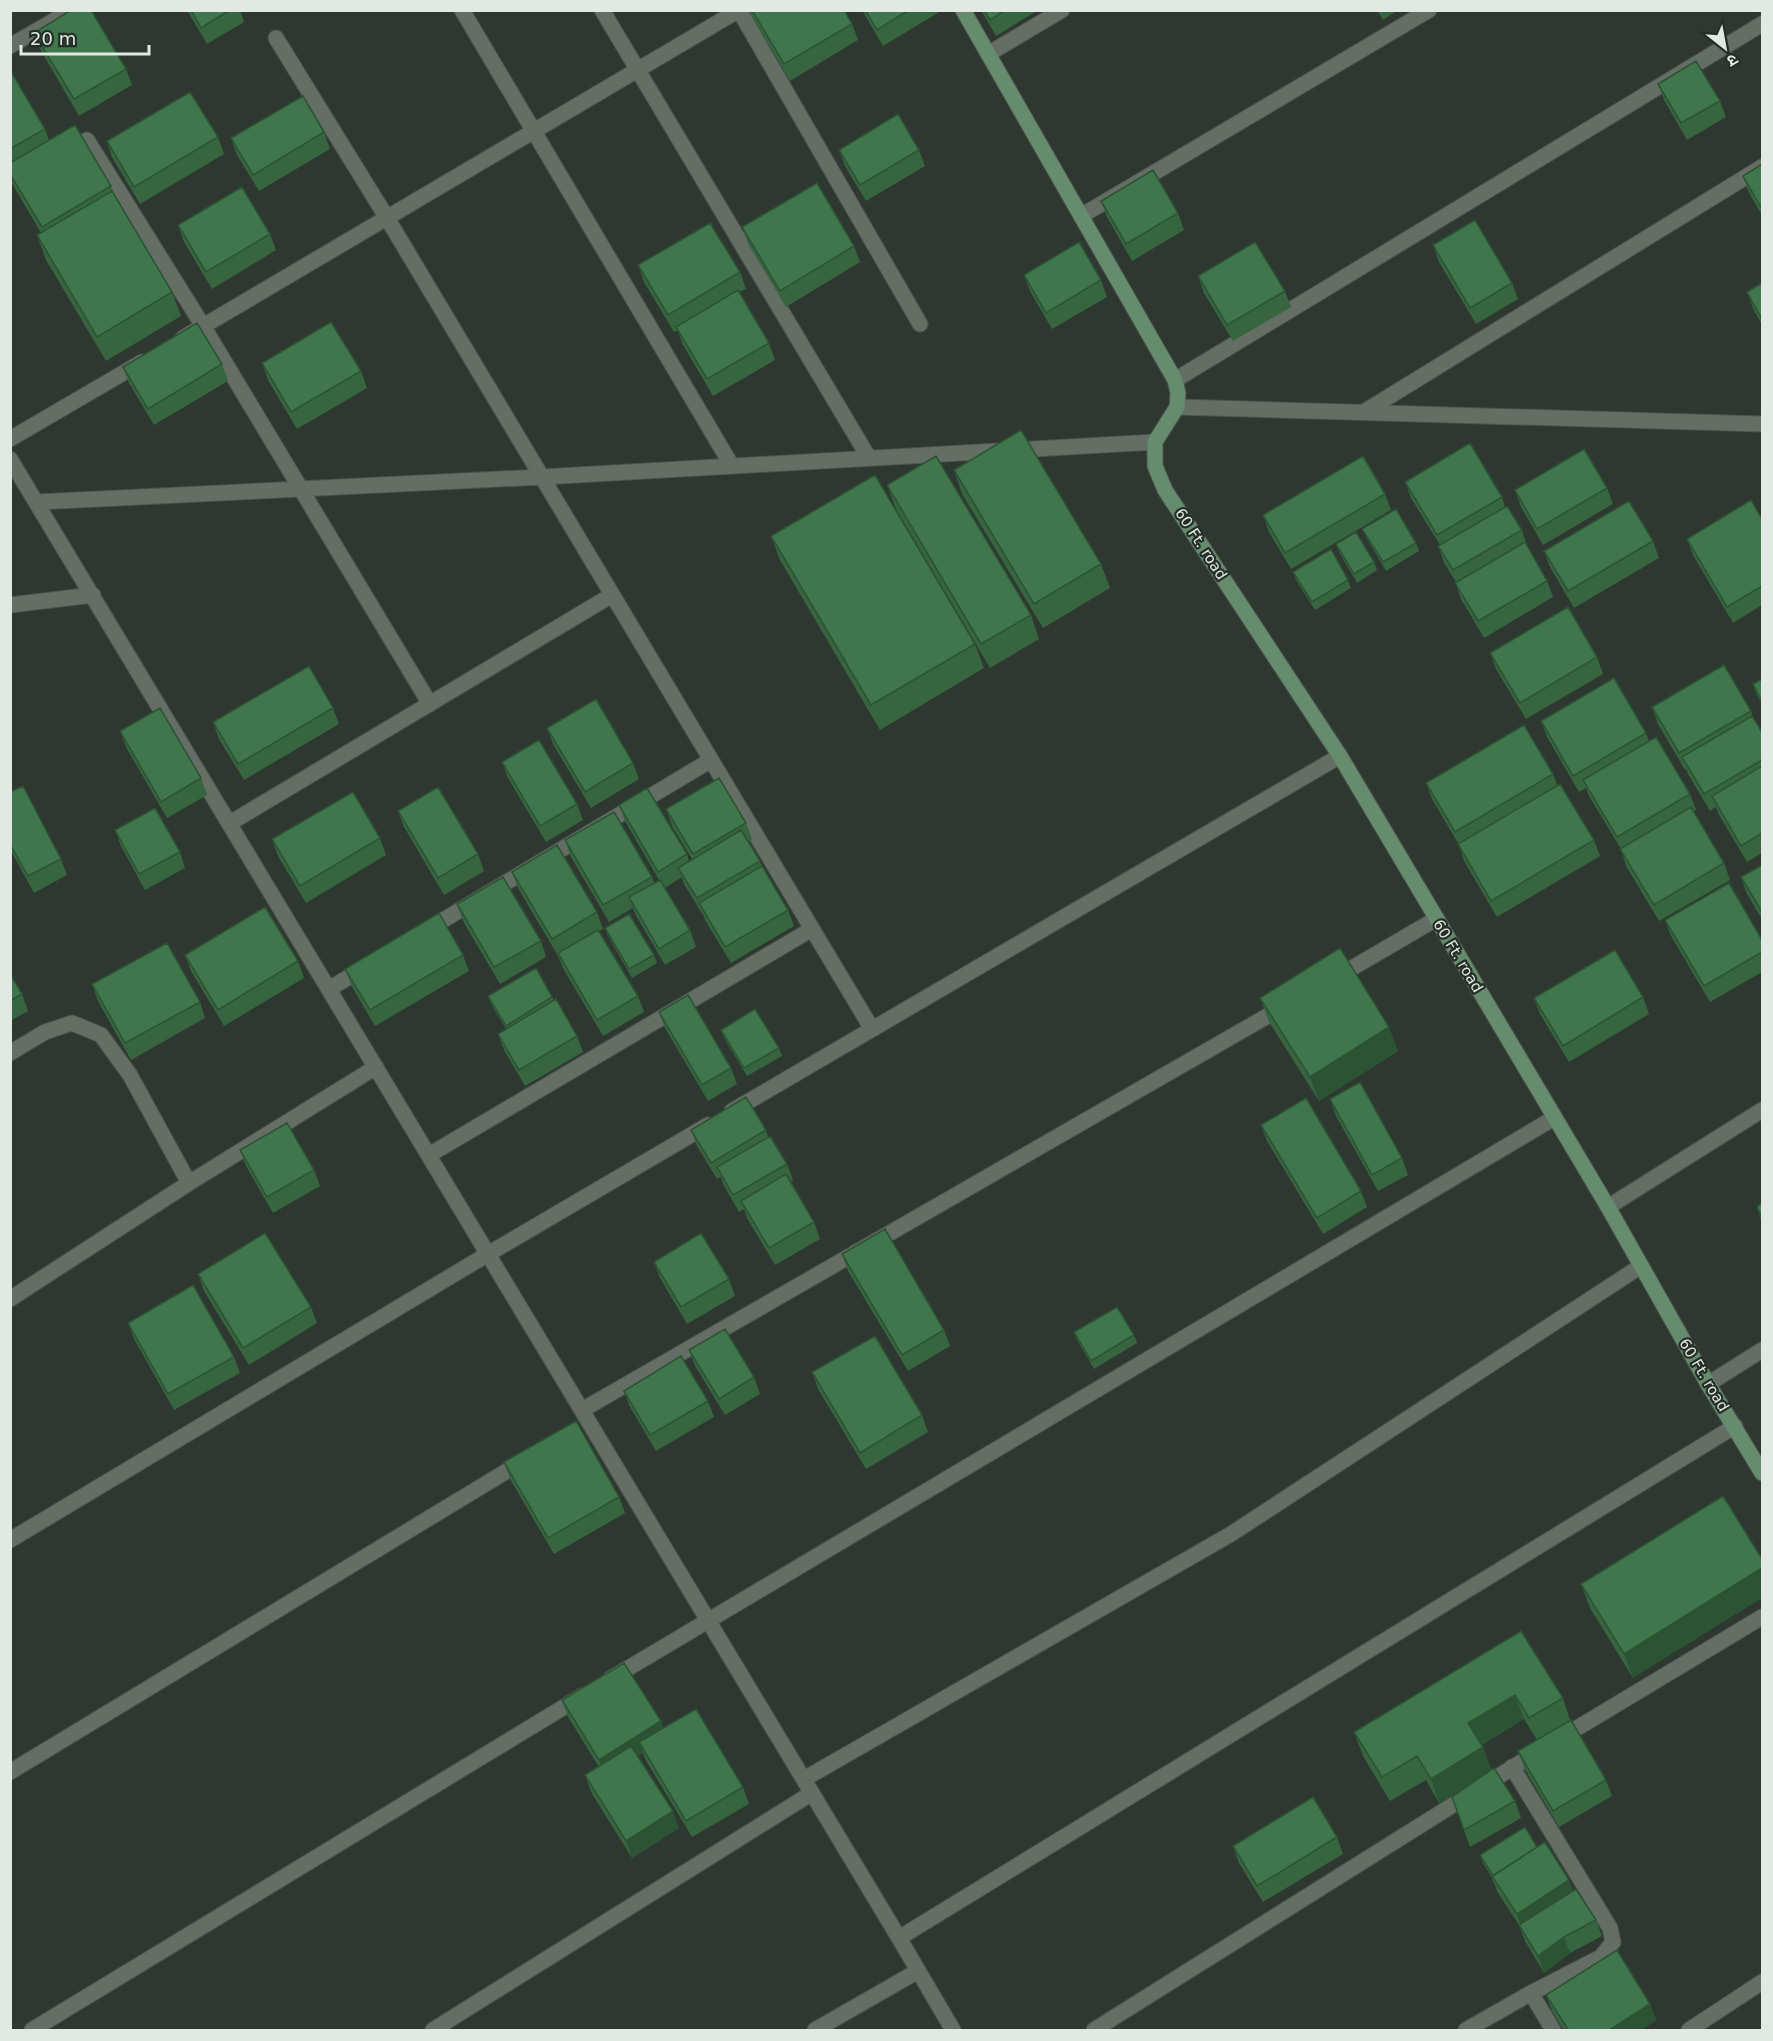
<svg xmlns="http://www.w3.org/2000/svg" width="1773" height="2041" viewBox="0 0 1773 2041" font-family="'DejaVu Sans','Noto Sans Devanagari',sans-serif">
	<rect width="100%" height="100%" fill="#2f3830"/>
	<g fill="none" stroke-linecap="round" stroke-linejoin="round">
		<defs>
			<path id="street" d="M462 10 732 466
				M602 10 869 458
				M739 10 920 324
				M276 38 387 218 872 1029
				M10 46 72 10
				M988 54 1062 10
				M87 140 203 326 430 704
				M1081 216 1429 10
				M183 338 739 10
				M1175 380 1762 24
				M1177 407 1762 424
				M1364 412 1762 167
				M10 439 142 362
				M10 459 899 1938 953 2030
				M37 502 542 477 1155 442
				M10 605 93 595
				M230 823 612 595
				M425 931 711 760
				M1335 978 1436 919
				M329 989 364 968
				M10 1053 45 1032 72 1023 101 1035 130 1075 189 1183
				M732 1111 1340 756
				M429 1155 812 929
				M1608 1207 1762 1110
				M10 1299 189 1183 376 1067
				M1708 1384 1762 1350
				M582 1410 1283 1007
				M10 1540 488 1254 708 1125
				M610 1679 1554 1118
				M1559 1739 1762 1617
				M10 1772 525 1460
				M804 1779 1231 1534 1641 1266
				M899 1938 1735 1426
				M1531 1993 1553 2030
				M32 2030 582 1696
				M433 2030 812 1793
				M815 2030 918 1971
				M1094 2030 1539 1751
				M1466 2030 1531 1993 1601 1957 1613 1942 1610 1928 1512 1767
				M1689 2030 1762 1982"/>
			<path id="secondary" d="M963 10 1175 380 1178 393 1177 407 1155 442V466L1165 490 1340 756 1608 1207 1708 1384 1762 1473"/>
		</defs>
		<use href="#street" stroke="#4c544d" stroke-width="17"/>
		<use href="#secondary" stroke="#4c544d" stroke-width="17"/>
		<use href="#street" stroke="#646e65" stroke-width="15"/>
		<use href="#secondary" stroke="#658c6d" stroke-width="15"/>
	</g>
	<path fill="#366540" d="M187 10H240L244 22 207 44Z
		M470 10H477L472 14Z
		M749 10H844L852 24 858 40 790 81 751 15Z
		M862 10H941V11L883 46Z
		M981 10H1038L996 36Z
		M1377 10H1398L1383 20Z
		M34 33 126 69 132 85 79 116 40 49Z
		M10 70 45 129 49 140 111 186 114 194 172 292 181 316 106 361 46 260 37 235 41 233 10 180Z
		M1658 84 1720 101 1726 117 1687 140 1664 100Z
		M324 132 330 149 259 191 237 155 231 138Z
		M218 137 224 154 140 204 112 157 107 141Z
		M839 150H919L925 166 866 201 845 166Z
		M1762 164V215L1749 193 1743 176Z
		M1101 201 1178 213 1184 230 1132 261 1107 217Z
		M178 225 270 234 276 250 212 289 184 242Z
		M742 227 854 246 860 262 786 307 748 244Z
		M1433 245 1512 283 1518 299 1476 324 1439 262Z
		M638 265 740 272 746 289 739 292 769 343 775 360 713 396 682 343 678 330 674 332 644 282Z
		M1024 275 1101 280 1107 297 1052 329 1030 291Z
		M1198 276 1285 291 1291 307 1233 341 1204 293Z
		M1762 283V325L1753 308 1747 292Z
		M262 363 361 371 367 388 297 429 268 380Z
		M222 364 228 381 154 425 129 383 123 367Z
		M954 470 1101 564 1110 588 1043 628 962 494Z
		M1405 482 1502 497 1505 507 1522 530 1527 546 1547 581 1553 597 1484 638 1461 599 1455 583 1456 582 1444 563 1438 546 1440 545 1411 498Z
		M887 485 1031 615 1039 639 990 668 896 509Z
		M1607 488 1613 504 1543 545 1521 507 1515 490Z
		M1385 494 1391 510 1291 569 1269 532 1263 515Z
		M1762 519V605L1733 623 1693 555 1687 539Z
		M1362 529 1416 543 1419 551 1386 571 1366 537Z
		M771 536 975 644 984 668 880 730 780 560Z
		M1653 541 1659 558 1574 608 1550 567 1544 551Z
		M1336 544 1374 562 1377 570 1357 583 1339 552Z
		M1293 572 1348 580 1351 588 1315 610 1296 580Z
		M1490 653 1597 657 1603 674 1526 719 1496 669Z
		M1762 679V704L1756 693 1753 684Z
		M1652 707 1751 711 1753 717 1762 732V853L1747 862 1718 813 1716 807 1710 811 1688 774 1686 769 1685 770 1658 724Z
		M333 708 339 724 244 780 219 739 213 722Z
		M1541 721 1646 733 1649 741 1690 794 1696 810 1694 811 1724 863 1730 880 1659 921 1626 866 1621 849 1589 796 1586 788 1579 792 1547 737Z
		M547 728 633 763 639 779 591 808 553 744Z
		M120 731 201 778 207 795 167 818 126 747Z
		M502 762 577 804 583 820 546 842 508 778Z
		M1553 774 1557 785 1594 840 1600 856 1497 917 1464 861 1459 845 1432 799 1426 783Z
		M10 792 61 859 67 875 34 893 10 849Z
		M619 805 687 854 689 861 692 859 672 826 666 809 746 823 752 839 748 842 788 910 794 926 731 963 705 920 703 914V915L684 884 682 877 665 888 690 930 696 947 665 965 635 914 633 908 609 922 571 857 565 840 652 877 654 883 659 880 625 821Z
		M398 811 478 854 484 871 444 895 404 827Z
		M115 830 180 852 185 868 145 890 121 846Z
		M380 838 386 855 306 903 278 856 272 839Z
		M1762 865V919L1747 894 1741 877Z
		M512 872 597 912 603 929 599 931 638 996 644 1012 603 1036 564 970 558 956 518 888Z
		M457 904 541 941 546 957 500 984 463 921Z
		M1665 920 1762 940V972L1710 1002 1671 936Z
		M605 928 654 955 657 963 632 978 608 936Z
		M185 955 298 961 304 978 224 1026 191 971Z
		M463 955 469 971 375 1026 351 985 345 969Z
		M10 974 22 994 28 1011 10 1021Z
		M92 984 200 1002 205 1018 131 1060 98 1001Z
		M488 996 552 997 554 1001 577 1036 583 1052 525 1086 504 1050 498 1034 506 1029 491 1004Z
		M1643 997 1649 1014 1569 1062 1540 1014 1534 998Z
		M1260 998 1398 1051 1319 1101 1269 1022Z
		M659 1012 731 1068 737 1084 708 1101 665 1028Z
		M721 1030 779 1048 782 1056 747 1076 724 1038Z
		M1330 1099 1402 1158 1408 1175 1378 1191 1336 1116Z
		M1261 1125 1361 1191 1367 1207 1323 1234 1267 1141Z
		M691 1130H766L768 1137 787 1164 793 1180 791 1182 814 1222 820 1239 775 1265 747 1218 744 1209 739 1212 723 1184 721 1177 717 1179 697 1146Z
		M240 1150 314 1170 320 1186 273 1213 246 1166Z
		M1762 1203V1223L1757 1207Z
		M842 1254 944 1330 950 1346 908 1371 848 1271Z
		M654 1262 729 1279 735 1296 687 1324 660 1278Z
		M198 1274 311 1307 317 1323 249 1365 204 1291Z
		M128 1323 234 1357 240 1373 174 1410 134 1339Z
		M1074 1332 1134 1335 1137 1343 1094 1369 1077 1340Z
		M689 1350 754 1377 760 1394 725 1415 695 1366Z
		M812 1372 922 1415 928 1432 866 1469 818 1389Z
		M624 1391 708 1401 714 1417 656 1451 630 1407Z
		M504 1462 619 1497 625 1513 554 1554 510 1479Z
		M1762 1559 1633 1678 1590 1608 1581 1584Z
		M1521 1631 1563 1698 1570 1720 1606 1780 1612 1796 1559 1827 1524 1768 1518 1751 1537 1740 1524 1719 1482 1745 1491 1769 1515 1801 1521 1818 1470 1847 1452 1797 1471 1783 1439 1803 1426 1780 1390 1801 1363 1756 1354 1732Z
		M562 1700 664 1728 743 1787 749 1804 692 1837 645 1759 643 1752 638 1756 679 1828 632 1858 591 1792 585 1775 599 1767 568 1717Z
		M1337 1837 1343 1854 1263 1902 1239 1863 1233 1846Z
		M1537 1847 1569 1880 1573 1891 1596 1920 1602 1936 1570 1953 1544 1973 1525 1941 1519 1925 1498 1893 1492 1878 1483 1863 1480 1855Z
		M1546 1995 1650 2004 1656 2020 1640 2031H1564L1552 2011Z"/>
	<path fill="#2c5334" d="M1389 1027 1398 1051 1319 1101 1310 1077Z
		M1762 1568V1598L1633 1678 1624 1654Z
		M1515 1695 1524 1719 1477 1748 1468 1723Z
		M661 1721 667 1737 639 1742 643 1752 605 1776 599 1760Z
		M1483 1747 1492 1771 1439 1803 1431 1779Z
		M673 1811 679 1828 632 1858 626 1841Z
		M1569 1880 1575 1897 1523 1931 1517 1914Z
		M1564 1937 1570 1953 1544 1973 1538 1956Z
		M1650 2004 1656 2020 1640 2031H1608Z"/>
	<path fill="#3f764b" stroke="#2c5334" stroke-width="1.5" d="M71 10H91L126 69 74 99 34 33Z
		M191 10H230L201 28Z
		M752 10H844L852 24 784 64Z
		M865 10H909L877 30Z
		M984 10H1005L990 20Z
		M1696 61 1720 101 1681 123 1658 84Z
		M10 70 45 129 10 149Z
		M190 92 218 137 134 187 107 141Z
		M303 96 324 132 253 175 231 138Z
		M898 114 919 150 860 185 839 150Z
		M75 125 111 186 42 227 10 174V163Z
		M1762 164V209L1743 176Z
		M1153 170 1178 213 1126 244 1101 201Z
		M817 183 854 246 780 291 742 227Z
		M242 187 270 234 206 272 178 225Z
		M112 191 172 292 97 337 37 235Z
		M1475 220 1512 283 1470 308 1433 245Z
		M710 223 740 272 668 315 638 265Z
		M1079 242 1101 280 1046 313 1024 275Z
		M1255 242 1285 291 1227 325 1198 276Z
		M1762 283V319L1747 292Z
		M738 290 769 343 707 379 676 327Z
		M331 322 361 371 291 412 262 363Z
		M197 323 222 364 148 409 123 367Z
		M1021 430 1101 564 1034 604 954 470Z
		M1470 443 1502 497 1437 535 1405 482Z
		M1584 449 1607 488 1537 529 1515 490Z
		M936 456 1031 615 981 644 887 485Z
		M1363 456 1385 494 1285 553 1263 515Z
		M875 475 975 644 871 705 771 536Z
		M1751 500 1762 519V586L1727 607 1687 539Z
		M1629 501 1653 541 1568 591 1544 551Z
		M1507 506 1522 530 1453 570 1438 546Z
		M1396 509 1416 543 1383 562 1362 529Z
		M1356 532 1374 562 1354 574 1336 544Z
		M1525 542 1547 581 1478 621 1455 583Z
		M1331 549 1348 580 1312 602 1293 572Z
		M1568 607 1597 657 1520 703 1490 653Z
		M1724 665 1751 711 1679 753 1652 707Z
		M309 666 333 708 238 764 213 722Z
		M1614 678 1646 733 1573 776 1541 721Z
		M1762 679V701L1753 684Z
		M596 699 633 763 585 792 547 728Z
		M160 708 201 778 161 802 120 731Z
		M1752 716 1762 732V760L1704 794 1682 757Z
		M1524 725 1553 774 1455 832 1426 783Z
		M1656 737 1690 794 1617 837 1583 780Z
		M539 740 577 804 540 826 502 762Z
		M1762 766V833L1741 846 1712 796Z
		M719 778 746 823 693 854 666 809Z
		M1560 784 1594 840 1491 901 1458 844Z
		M23 786 61 859 28 876 10 844V792Z
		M438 787 478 854 438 878 398 811Z
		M647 788 687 854 658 872 619 805Z
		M353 792 380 838 300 886 272 839Z
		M1691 807 1724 863 1654 905 1620 849Z
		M155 808 180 852 139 874 115 830Z
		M614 812 652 877 603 905 565 840Z
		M741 830 760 861 697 898 678 868Z
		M557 845 597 912 552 939 512 872Z
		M1762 865V912L1741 877Z
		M762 866 788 910 725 947 699 903Z
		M503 877 541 941 494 967 457 904Z
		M660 880 690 930 659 949 629 897Z
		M1729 883 1762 940V952L1704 986 1665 920Z
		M265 907 298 961 218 1010 185 955Z
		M439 913 463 955 370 1010 345 969Z
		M629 914 654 955 629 969 605 928Z
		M598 930 638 996 597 1020 558 953Z
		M167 943 200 1002 125 1043 92 984Z
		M1340 948 1389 1027 1310 1077 1260 998Z
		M1615 950 1643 997 1563 1046 1534 998Z
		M536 968 552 997 506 1026 488 996Z
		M10 974 22 994 10 1001Z
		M688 995 731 1068 702 1085 659 1012Z
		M556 999 577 1036 519 1070 498 1034Z
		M755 1009 779 1048 744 1068 721 1030Z
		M1360 1082 1402 1158 1372 1175 1330 1099Z
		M746 1097 766 1130 711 1163 691 1130Z
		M1306 1098 1361 1191 1317 1218 1261 1125Z
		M287 1123 314 1170 267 1197 240 1150Z
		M770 1136 787 1164 733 1195 717 1167Z
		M786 1174 814 1222 769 1248 741 1201Z
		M1762 1203V1217L1757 1207Z
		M885 1229 944 1330 902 1355 842 1254Z
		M265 1233 311 1307 243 1348 198 1274Z
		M701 1233 729 1279 681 1307 654 1262Z
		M193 1285 234 1357 168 1394 128 1323Z
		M1117 1307 1134 1335 1091 1361 1074 1332Z
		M725 1329 754 1377 719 1399 689 1350Z
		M875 1336 922 1415 860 1453 812 1372Z
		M681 1356 708 1401 650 1435 624 1391Z
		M576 1421 619 1497 548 1538 504 1462Z
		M1723 1496 1762 1559V1568L1624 1654 1581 1584Z
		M1521 1631 1563 1698 1529 1718 1515 1695 1468 1723 1483 1747 1431 1779 1417 1756 1382 1777 1354 1732Z
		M624 1663 661 1721 599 1760 562 1700Z
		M696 1709 743 1787 686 1821 639 1742Z
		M1571 1720 1606 1780 1553 1811 1518 1751Z
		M631 1746 673 1811 626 1841 585 1775Z
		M1494 1768 1515 1801 1464 1830 1452 1797Z
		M1313 1797 1337 1837 1257 1886 1233 1846Z
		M1525 1827 1537 1847 1493 1876 1480 1855Z
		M1545 1842 1569 1880 1517 1914 1492 1876Z
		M1576 1889 1596 1920 1564 1937 1538 1956 1519 1925Z
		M1617 1950 1650 2004 1608 2031H1569L1546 1995Z"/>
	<g text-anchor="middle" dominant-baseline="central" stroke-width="4.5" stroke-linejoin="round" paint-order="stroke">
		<g font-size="15" fill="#e2e8e3" stroke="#252e27">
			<text transform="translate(1201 544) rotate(57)">60 Ft. road</text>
			<text transform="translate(1458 956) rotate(59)">60 Ft. road</text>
			<text transform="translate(1704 1375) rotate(59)">60 Ft. road</text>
		</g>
	</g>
	<rect width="1773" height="2041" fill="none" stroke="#e2e8e3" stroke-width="24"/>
	<g transform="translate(1725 48) rotate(149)" stroke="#252e27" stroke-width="4.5" paint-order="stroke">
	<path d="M0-4.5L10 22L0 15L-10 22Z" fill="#e2e8e3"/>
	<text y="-9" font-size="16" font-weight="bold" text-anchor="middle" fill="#e2e8e3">उ</text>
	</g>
	<path d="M21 45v9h128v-9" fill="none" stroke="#e2e8e3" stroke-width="3"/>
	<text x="30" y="45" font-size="18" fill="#e2e8e3" stroke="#252e27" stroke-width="4.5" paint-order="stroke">20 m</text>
</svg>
